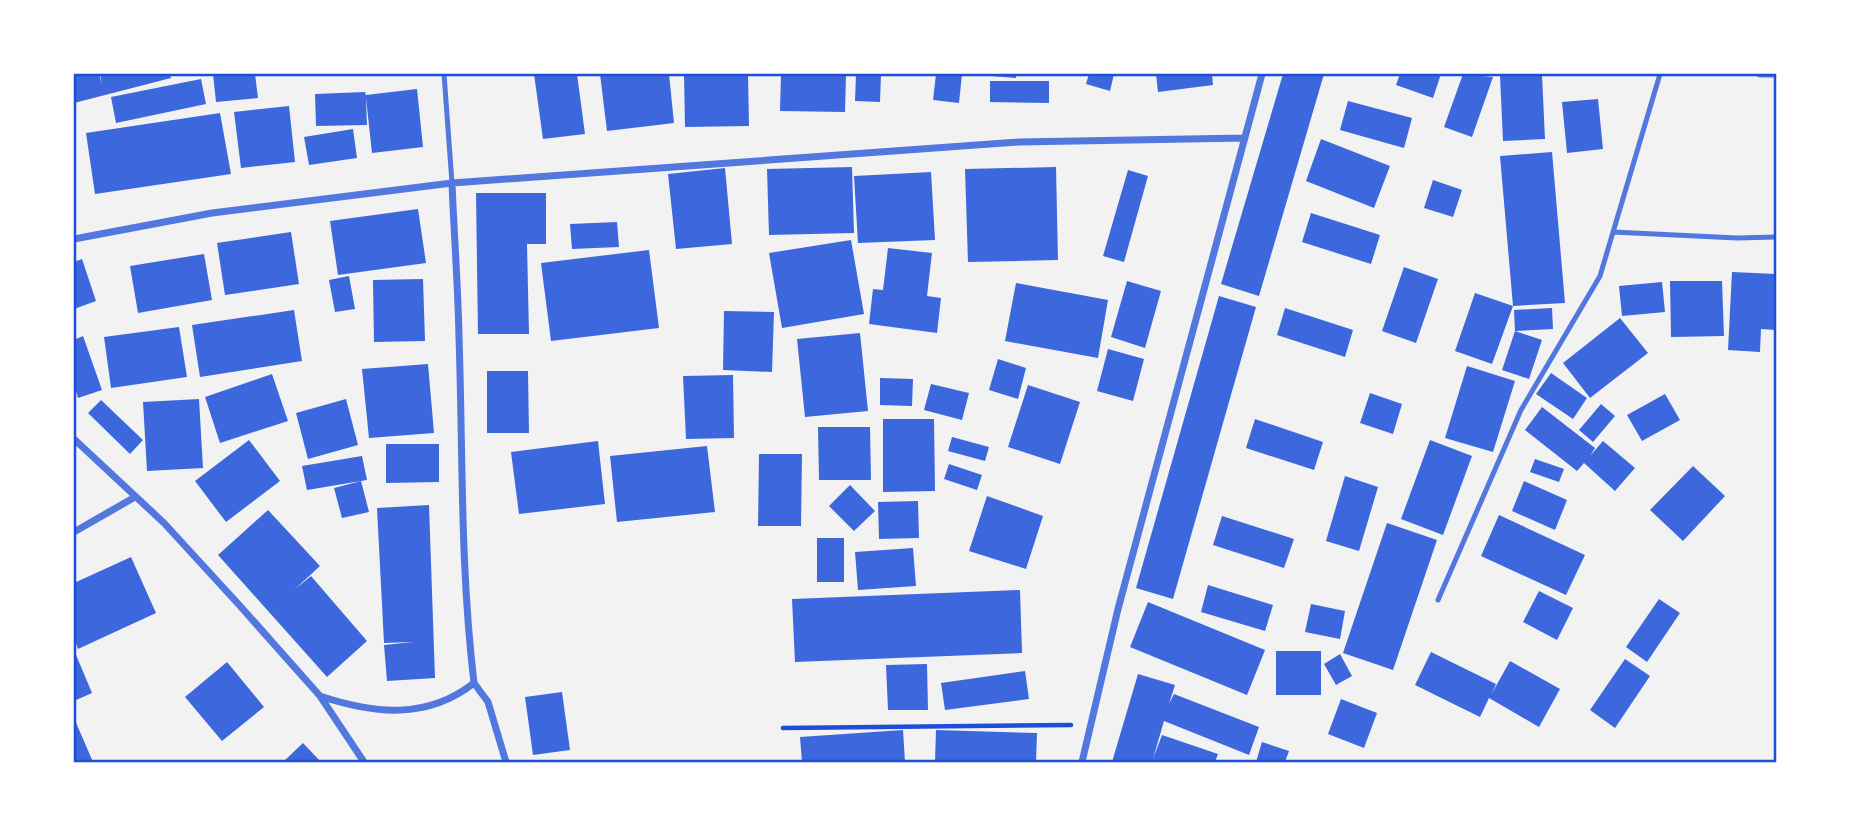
<svg xmlns="http://www.w3.org/2000/svg" width="1850" height="836" viewBox="0 0 1850 836" font-family="'Fira Sans',sans-serif">
	<rect width="100%" height="100%" fill="#f2f2f2"/>
	<path fill="#3d67dc" d="M74 74H99L102 84 100 74H170L171 78 74 103Z
		M213 74H255L258 98 216 102Z
		M534 74H577L585 134 543 139Z
		M600 74H669L674 123 607 131Z
		M684 74H748L749 126 685 127Z
		M781 74H846L845 112 780 111Z
		M856 74H881L880 102 855 101Z
		M936 74H962L959 103 933 100Z
		M992 74H1016V78L991 76Z
		M1089 74H1114L1110 91 1086 84Z
		M1156 74H1212L1213 85 1158 92Z
		M1283 74H1324L1259 296 1221 284Z
		M1400 74H1441L1433 98 1396 85Z
		M1463 74 1493 77 1472 137 1444 127Z
		M1542 75 1545 139 1503 141 1500 76Z
		M201 79 206 104 116 123 111 97Z
		M990 81H1049V103L990 102Z
		M417 89 423 147 372 153 366 98 367 125 316 126 315 94 365 92 366 95Z
		M1598 99 1603 149 1567 153 1562 102Z
		M1348 101 1412 118 1404 148 1340 130Z
		M289 106 295 162 241 168 234 112Z
		M220 113 231 174 95 194 86 133Z
		M353 129 357 158 309 165 304 137Z
		M1321 139 1390 166 1374 208 1306 181Z
		M1552 152 1565 303 1513 306 1500 156Z
		M852 167 854 233 769 235 767 169Z
		M1056 167 1058 260 968 262 965 169Z
		M725 168 732 244 676 249 668 174Z
		M1128 170 1148 176 1124 262 1103 256Z
		M931 172 935 240 858 243 854 176Z
		M1433 180 1462 190 1453 217 1424 208Z
		M476 193H546V244H527L529 334H478Z
		M418 209 426 263 338 275 330 221Z
		M1311 213 1380 235 1371 264 1302 242Z
		M617 222 619 247 572 249 570 224Z
		M291 232 299 284 225 295 217 243Z
		M851 240 864 314 782 328 769 253Z
		M888 248 932 253 927 296 941 298 937 333 869 324 873 289 883 290Z
		M649 250 659 328 551 341 541 263Z
		M204 254 212 300 138 313 130 266Z
		M82 259 96 301 74 309V262Z
		M1404 267 1438 279 1416 343 1382 331Z
		M1732 272 1776 274V330L1761 329 1760 352 1728 350Z
		M349 276 355 309 335 312 329 280Z
		M423 279 425 341 374 342 373 280Z
		M1127 281 1161 291 1145 348 1111 337Z
		M1670 281H1722L1724 336 1671 337Z
		M1662 282 1665 312 1622 316 1619 286Z
		M1016 283 1108 300 1098 358 1005 341Z
		M1475 293 1513 306 1492 364 1455 351Z
		M1219 296 1256 307 1173 599 1136 588Z
		M1285 308 1353 330 1345 357 1277 335Z
		M1552 308 1553 329 1515 331 1514 310Z
		M294 310 302 361 200 377 192 325Z
		M724 311 774 312 772 372 723 370Z
		M1620 318 1648 353 1590 398 1563 363Z
		M179 327 187 377 111 388 104 337Z
		M1515 331 1542 340 1529 379 1502 370Z
		M860 333 868 411 805 417 797 339Z
		M83 336 102 390 78 398 74 384V340Z
		M1108 349 1144 359 1133 401 1097 391Z
		M998 359 1026 368 1018 399 989 390Z
		M428 364 434 433 369 438 362 369Z
		M1467 366 1515 381 1493 452 1445 438Z
		M487 371H528L529 433H487Z
		M1551 373 1587 398 1573 419 1536 394Z
		M272 374 288 421 220 443 205 397Z
		M733 375 734 438 686 439 683 376Z
		M880 378 913 379 912 406 880 405Z
		M931 384 969 393 962 420 924 410Z
		M1028 385 1080 402 1060 464 1008 447Z
		M1370 393 1402 404 1393 434 1360 423Z
		M1665 394 1680 420 1642 441 1627 415Z
		M199 399 203 468 147 471 143 402Z
		M346 399 358 445 308 459 296 413Z
		M101 400 143 440 130 454 88 413Z
		M1601 404 1615 416 1593 442 1579 430Z
		M1542 407 1595 448 1590 456 1603 441 1635 468 1615 491 1584 463 1577 471 1525 430Z
		M883 419H934L935 491 883 492Z
		M1255 419 1323 442 1314 470 1246 448Z
		M818 427H870L871 480H819Z
		M952 437 989 447 985 461 948 451Z
		M249 440 280 481 226 522 195 481Z
		M1430 440 1472 456 1443 535 1401 519Z
		M598 441 605 504 519 514 511 452Z
		M386 444H439V482L386 483Z
		M707 446 715 512 617 522 610 456Z
		M759 454H802L801 526H758Z
		M362 456 367 480 307 490 302 466Z
		M1535 459 1564 469 1559 482 1530 472Z
		M949 464 982 475 977 490 944 479Z
		M1693 466 1725 496 1683 541 1650 510Z
		M1345 476 1378 487 1359 551 1326 541Z
		M361 481 369 512 342 518 334 488Z
		M1524 481 1567 500 1555 530 1512 511Z
		M850 485 875 511 854 531 829 506Z
		M987 496 1043 516 1026 569 969 551Z
		M918 501 919 538 879 539 878 502Z
		M429 505 435 678 387 681 384 645 413 642 384 643 377 508Z
		M268 510 320 566 294 590 311 576 367 641 327 677 218 555Z
		M1499 515 1585 555 1566 595 1481 556Z
		M1222 516 1294 539 1284 568 1213 545Z
		M1387 523 1437 540 1393 670 1343 653Z
		M817 538H844V582H817Z
		M913 548 916 586 858 590 855 552Z
		M131 557 156 613 78 649 74 638V583Z
		M1208 585 1273 605 1265 631 1201 612Z
		M1020 590 1022 653 795 662 792 599Z
		M1539 591 1573 608 1557 640 1523 622Z
		M1659 599 1680 613 1647 662 1626 647Z
		M1148 602 1265 650 1247 695 1130 647Z
		M1311 604 1345 611 1340 639 1305 632Z
		M74 650 92 693 74 701Z
		M1276 651H1321V695H1276Z
		M1431 652 1496 684 1492 693 1510 661 1560 689 1539 727 1489 698 1480 717 1415 685Z
		M1340 654 1352 676 1336 685 1324 664Z
		M1625 659 1650 676 1615 728 1590 710Z
		M227 662 264 707 222 741 185 697Z
		M927 664 928 710H888L886 665Z
		M1025 671 1029 699 945 710 941 683Z
		M1138 674 1175 685 1169 704 1174 694 1259 727 1249 755 1164 721 1153 759 1162 735 1218 754 1215 762H1112Z
		M562 692 570 750 533 755 525 697Z
		M1341 699 1377 713 1364 748 1328 734Z
		M74 718 93 762H74Z
		M903 730 905 762H802L800 737Z
		M936 730 1037 733 1036 762H935Z
		M1262 742 1289 751 1285 762H1256Z
		M303 743 321 762H283Z"/>
	<g fill="none" stroke-linecap="round" stroke-linejoin="round">
		<path stroke="#1d4ed8" stroke-width="4.5" d="M783 728 1071 725"/>
		<path stroke="#5277de" stroke-width="5" d="M444 74 452 183
			M1613 232 1737 238 1776 237
			M1438 600 1521 410 1600 276 1660 74"/>
		<path stroke="#5277de" stroke-width="7" d="M1760 74H1776
			M74 239 212 213 452 183 1019 142 1244 138
			M74 439 164 523 241 607 320 696 364 762
			M74 532 135 497
			M474 683 488 702 506 762
			M320 696C374 714 427 720 474 683 460 565 463 455 459 337 458 286 454 234 452 183
			M1082 762 1118 609 1262 74"/>
	</g>
	<rect width="1850" height="836" fill="none" stroke="#ffffff" stroke-width="150"/>
	<rect x="75" y="75" width="1700" height="686" fill="none" stroke="#1d4ed8" stroke-width="2.5"/>
</svg>
